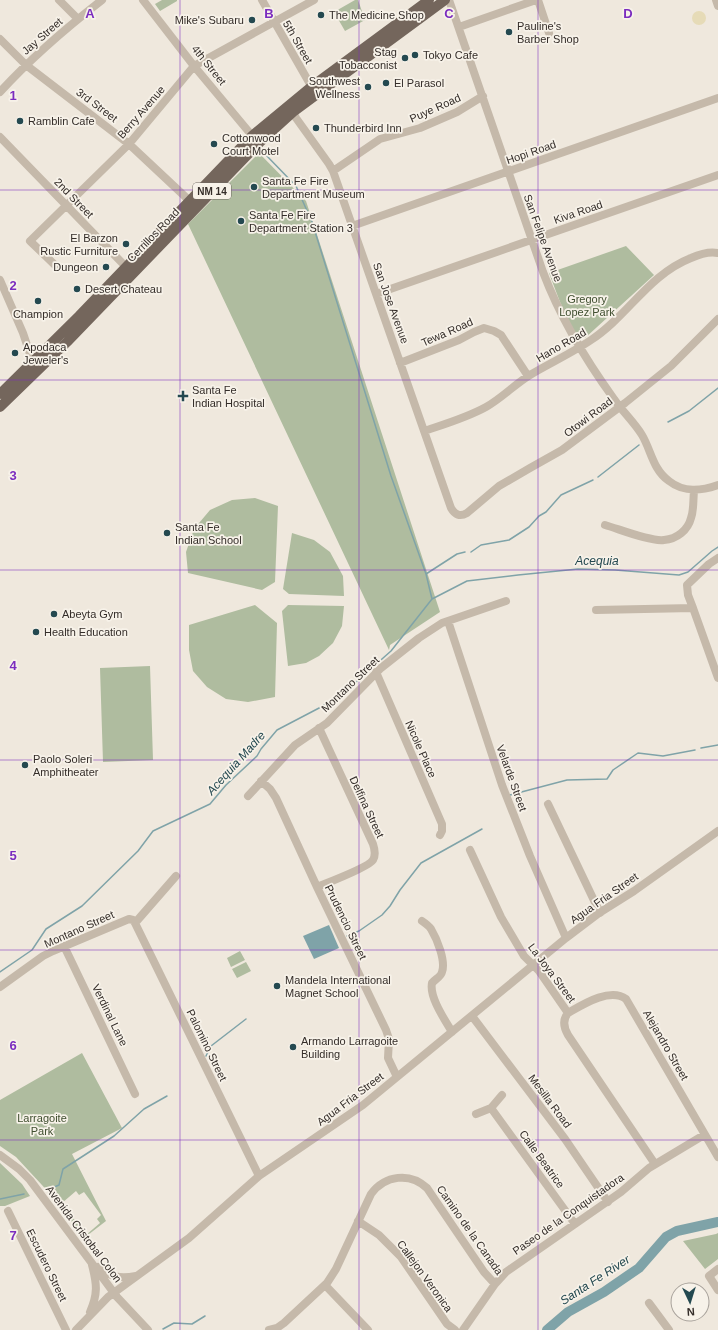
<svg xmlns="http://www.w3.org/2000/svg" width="718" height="1330" viewBox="0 0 718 1330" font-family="Arial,sans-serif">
	<rect width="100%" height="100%" fill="#efe8dd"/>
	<path fill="#afbc9f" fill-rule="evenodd" d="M162 0H177V1L160 11 155 4Z
		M355 0H358L365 20 345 31 334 12Z
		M259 153 306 201 440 612 390 645 389 650 188 224Z
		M626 246 654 275 585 338H577L560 302 549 273Z
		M255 498 278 506 275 582 262 590 188 573 186 552 194 529 210 510 232 500Z
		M292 533 314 540 330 552 343 576 344 596 289 594 283 589Z
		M255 605 277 623 275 697 248 702 226 699 207 687 193 671 189 650V625Z
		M288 605 344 606 342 626 333 643 319 656 306 663 288 666 282 611Z
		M150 666 153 760 103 762 100 668Z
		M240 951 245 960 231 967 227 958Z
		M246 962 251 971 237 978 232 969Z
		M82 1053 122 1128 72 1154 106 1221 84 1238 54 1198 16 1157 0 1146V1100ZM76 1191 79 1195 84 1192 101 1215 97 1219 100 1223 86 1235 62 1203Z
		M0 1163 22 1184 30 1196 5 1206H0Z
		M718 1233V1259L705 1269 683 1241 716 1234Z"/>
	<path fill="#e6dbb7" d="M692 18a7 7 0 1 1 14 0a7 7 0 1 1-14 0Z"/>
	<path fill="#7fa3a8" d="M329 925 339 948 314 959 303 936Z"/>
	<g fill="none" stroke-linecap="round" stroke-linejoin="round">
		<path stroke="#7fa3a8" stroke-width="1.5" d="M264 153 296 186 312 222 391 476 426 574
			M668 422 689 411 718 388
			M598 477 639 445
			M471 552 481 545 509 540 529 527 539 516 546 512 561 495 593 480
			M432 599 426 574 457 554 465 552
			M701 748 718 745
			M510 795 567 780 607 779 613 770 638 753 663 756 695 750
			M347 936 359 931 382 915 390 906 400 890 421 863 482 829
			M0 972 32 950 46 929 82 906 138 851 153 831 210 804 226 785 257 756 261 749 277 730 321 707 348 689 391 651 432 599 467 581 518 575 578 569 615 570 679 575 688 572 712 551 718 547
			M206 1056 211 1046 246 1019
			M52 1188 59 1185 63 1169 114 1136 144 1109 167 1096
			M0 1199 24 1194
			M163 1329 174 1323 192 1324 205 1316"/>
		<path stroke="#7fa3a8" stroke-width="10" d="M547 1330 568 1312 604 1292 639 1268 666 1237 677 1231 718 1222"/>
		<path stroke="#c5b9aa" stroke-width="8" d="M59 0 78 19
			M143 0 194 66 249 132 257 139
			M262 0 314 91
			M449 0 543 272C560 317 585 359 614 399 622 411 634 422 642 435 651 450 653 470 669 481 684 493 701 491 718 485
			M538 0 549 33
			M716 0 718 6
			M459 27 536 0
			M0 39 26 65 129 144 193 204
			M0 92C31 58 66 28 102 0
			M290 107 296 118 329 164 333 171 451 508C455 515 460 517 467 513L499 486 530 468 562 450 625 403 671 366 718 319
			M0 137 129 270
			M333 171 380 139 420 128 457 112 483 96
			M352 226 718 98
			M56 266 30 241 129 144 194 66 314 0
			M0 280 23 333 33 363 36 366
			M376 294 718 175
			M400 363 459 340 474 332 484 328 494 331 501 335 528 376
			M424 431C445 424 466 418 486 407 502 398 515 384 530 375 550 363 572 353 591 340 628 316 648 275 691 258 700 254 709 251 718 253
			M605 525C619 529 651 542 664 540 677 539 688 530 691 518 694 510 693 500 694 491
			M693 608 718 678
			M596 610 693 608 688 595 687 585 709 564 718 558
			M448 621 502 785 530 856 566 938
			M376 672 442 824V831L440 835
			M261 781 270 789 276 798 317 887 386 1030 389 1039 388 1058 397 1077
			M248 796 295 745 327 723 381 668 419 638 442 623 506 601
			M548 804 600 913
			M470 850 501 917 524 956 539 971 568 1013
			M317 887C327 883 369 867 373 860 376 855 375 850 373 844L319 728
			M422 921C425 923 429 926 431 929 437 939 446 961 442 972 441 977 435 979 432 983 429 997 445 1020 452 1032
			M135 923 259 1176
			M64 946 135 1094
			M0 987 43 956 53 951 129 919 133 920 135 923 176 876
			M568 1013C582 1005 610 987 626 999L718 1157
			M568 1013C562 1020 564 1028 568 1035L655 1164
			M472 1016 565 1139 608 1202
			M491 1108 575 1224
			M476 1114 491 1108 502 1095
			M0 1155 19 1169 30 1180 117 1297 148 1330
			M8 1211 66 1330
			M358 1221 379 1235 401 1257 447 1324 455 1330
			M98 1267C111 1277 119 1279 136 1276
			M718 1269 709 1276 718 1290
			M325 1285 368 1330
			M649 1303 669 1330
			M90 1312C98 1294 97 1284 92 1265
			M76 1330 108 1297 189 1238 259 1176 363 1105 566 938 599 913 634 891 718 831
			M269 1330 277 1328 284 1323 327 1283 336 1269 371 1194C385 1175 410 1172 427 1188L484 1272 495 1284
			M463 1330 495 1284 506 1272 621 1192 649 1168 704 1135"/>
		<path stroke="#74665c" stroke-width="10" d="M0 394 79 316 253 135 311 87 429 0
			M0 407 67 342 260 142 293 112 445 0"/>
	</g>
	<path fill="none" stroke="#7b2cbf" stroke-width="1" stroke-opacity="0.55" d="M180 0V1330M359 0V1330M538 0V1330M0 190H718M0 380H718M0 570H718M0 760H718M0 950H718M0 1140H718"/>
	<g fill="#244950" stroke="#f7f2e9" stroke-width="1.5">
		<circle cx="321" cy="15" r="4"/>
		<circle cx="252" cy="20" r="4"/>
		<circle cx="509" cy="32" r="4"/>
		<circle cx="415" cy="55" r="4"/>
		<circle cx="405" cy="58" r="4"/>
		<circle cx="386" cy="83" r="4"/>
		<circle cx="368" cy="87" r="4"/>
		<circle cx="20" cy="121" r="4"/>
		<circle cx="316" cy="128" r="4"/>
		<circle cx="214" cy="144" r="4"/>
		<circle cx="254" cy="187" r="4"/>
		<circle cx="241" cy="221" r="4"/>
		<circle cx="126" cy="244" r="4"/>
		<circle cx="106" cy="267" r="4"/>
		<circle cx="77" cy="289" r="4"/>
		<circle cx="38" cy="301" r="4"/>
		<circle cx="15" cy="353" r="4"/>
		<path d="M181 390h4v4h4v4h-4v4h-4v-4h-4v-4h4z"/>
		<circle cx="167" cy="533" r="4"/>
		<circle cx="54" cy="614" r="4"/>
		<circle cx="36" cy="632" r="4"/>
		<circle cx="25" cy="765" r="4"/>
		<circle cx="277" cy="986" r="4"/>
		<circle cx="293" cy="1047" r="4"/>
	</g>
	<g text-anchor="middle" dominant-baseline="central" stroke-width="3.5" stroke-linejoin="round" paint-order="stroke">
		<rect fill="#f7f2e9" stroke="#6e6863" stroke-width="1" x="193" y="183" width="38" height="16" rx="3"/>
		<g font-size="10" font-weight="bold" fill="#342d29">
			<text x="212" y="191">NM 14</text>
		</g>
		<g font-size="11" fill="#342d29" stroke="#f7f2e9" text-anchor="start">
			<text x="329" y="15">The Medicine Shop</text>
			<text x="244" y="20" text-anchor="end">Mike's Subaru</text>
			<text x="517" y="26">Pauline's<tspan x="517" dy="13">Barber Shop</tspan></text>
			<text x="397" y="52" text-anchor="end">Stag<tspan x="397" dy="13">Tobacconist</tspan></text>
			<text x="423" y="55">Tokyo Cafe</text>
			<text x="360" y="81" text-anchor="end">Southwest<tspan x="360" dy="13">Wellness</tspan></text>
			<text x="394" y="83">El Parasol</text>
			<text x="28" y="121">Ramblin Cafe</text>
			<text x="324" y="128">Thunderbird Inn</text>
			<text x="222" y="138">Cottonwood<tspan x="222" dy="13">Court Motel</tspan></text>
			<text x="262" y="181">Santa Fe Fire<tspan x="262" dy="13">Department Museum</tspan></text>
			<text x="249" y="215">Santa Fe Fire<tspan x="249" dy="13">Department Station 3</tspan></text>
			<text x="118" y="238" text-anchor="end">El Barzon<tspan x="118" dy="13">Rustic Furniture</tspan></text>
			<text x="98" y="267" text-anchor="end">Dungeon</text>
			<text x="85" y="289">Desert Chateau</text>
			<text x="38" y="314" text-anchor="middle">Champion</text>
			<text x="23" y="347">Apodaca<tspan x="23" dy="13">Jeweler's</tspan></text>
			<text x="192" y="390">Santa Fe<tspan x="192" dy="13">Indian Hospital</tspan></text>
			<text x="175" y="527">Santa Fe<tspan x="175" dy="13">Indian School</tspan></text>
			<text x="62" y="614">Abeyta Gym</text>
			<text x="44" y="632">Health Education</text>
			<text x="33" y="759">Paolo Soleri<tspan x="33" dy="13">Amphitheater</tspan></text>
			<text x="285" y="980">Mandela International<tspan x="285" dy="13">Magnet School</tspan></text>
			<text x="301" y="1041">Armando Larragoite<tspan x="301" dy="13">Building</tspan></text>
		</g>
		<g font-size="11" fill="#342d29" stroke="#f7f2e9">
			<text transform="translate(42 36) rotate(-41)">Jay Street</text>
			<text transform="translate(298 42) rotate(60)">5th Street</text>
			<text transform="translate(209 65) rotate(51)">4th Street</text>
			<text transform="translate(97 105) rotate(37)">3rd Street</text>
			<text transform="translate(435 108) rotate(-24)">Puye Road</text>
			<text transform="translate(141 112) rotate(-49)">Berry Avenue</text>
			<text transform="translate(531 152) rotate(-19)">Hopi Road</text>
			<text transform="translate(74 198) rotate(46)">2nd Street</text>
			<text transform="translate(578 212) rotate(-19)">Kiva Road</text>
			<text transform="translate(153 235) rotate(-46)">Cerrillos Road</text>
			<text transform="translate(543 238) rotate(70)">San Felipe Avenue</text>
			<text transform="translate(391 303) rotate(70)">San Jose Avenue</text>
			<text transform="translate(447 332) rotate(-24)">Tewa Road</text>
			<text transform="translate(561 345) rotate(-30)">Hano Road</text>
			<text transform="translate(588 417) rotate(-37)">Otowi Road</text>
			<text transform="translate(350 684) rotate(-44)">Montano Street</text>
			<text transform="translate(421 749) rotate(66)">Nicole Place</text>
			<text transform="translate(512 778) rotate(70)">Velarde Street</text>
			<text transform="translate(367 807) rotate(65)">Delfina Street</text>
			<text transform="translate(604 898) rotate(-35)">Agua Fria Street</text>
			<text transform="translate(346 922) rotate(64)">Prudencio Street</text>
			<text transform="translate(79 929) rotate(-24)">Montano Street</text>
			<text transform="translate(552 973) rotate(53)">La Joya Street</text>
			<text transform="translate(110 1015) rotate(64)">Verdinal Lane</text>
			<text transform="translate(207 1045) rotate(64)">Palomino Street</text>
			<text transform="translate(666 1045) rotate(60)">Alejandro Street</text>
			<text transform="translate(350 1099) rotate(-37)">Agua Fria Street</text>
			<text transform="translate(550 1101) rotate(53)">Mesilla Road</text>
			<text transform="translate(542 1159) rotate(54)">Calle Beatrice</text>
			<text transform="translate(568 1214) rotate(-35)">Paseo de la Conquistadora</text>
			<text transform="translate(470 1230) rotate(55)">Camino de la Canada</text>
			<text transform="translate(84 1234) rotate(53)">Avenida Cristobal Colon</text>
			<text transform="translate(47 1265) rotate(64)">Escudero Street</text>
			<text transform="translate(425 1276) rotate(54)">Callejon Veronica</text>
		</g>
		<g font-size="11" fill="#404f30" stroke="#f7f2e9">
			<text x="587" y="299">Gregory<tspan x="587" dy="13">Lopez Park</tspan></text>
			<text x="42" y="1118">Larragoite<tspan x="42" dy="13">Park</tspan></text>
		</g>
		<g font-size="12" font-style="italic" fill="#244950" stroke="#f7f2e9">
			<text x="597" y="561">Acequia</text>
			<text transform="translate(236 763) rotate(-48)">Acequia Madre</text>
			<text transform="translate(595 1280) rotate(-33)">Santa Fe River</text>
		</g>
	</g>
	<g font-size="13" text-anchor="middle" font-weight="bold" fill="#7b2cbf" stroke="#f7f2e9" stroke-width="3.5" stroke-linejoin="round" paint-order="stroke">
		<text x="90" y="18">A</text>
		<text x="269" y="18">B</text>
		<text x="449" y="18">C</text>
		<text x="628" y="18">D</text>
		<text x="13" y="100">1</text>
		<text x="13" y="290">2</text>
		<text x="13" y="480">3</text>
		<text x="13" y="670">4</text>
		<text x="13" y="860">5</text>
		<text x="13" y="1050">6</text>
		<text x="13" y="1240">7</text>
	</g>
	<g transform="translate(690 1302) rotate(176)"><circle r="19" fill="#f7f2e9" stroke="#a9a39c"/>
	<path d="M0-3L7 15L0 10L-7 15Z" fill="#244950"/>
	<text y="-6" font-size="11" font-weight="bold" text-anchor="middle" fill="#342d29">N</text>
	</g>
</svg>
